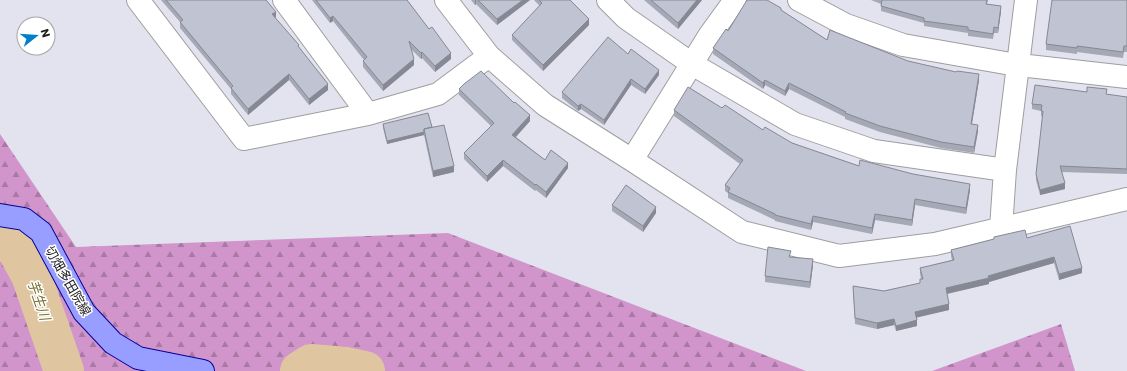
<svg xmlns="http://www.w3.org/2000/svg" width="1127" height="371" viewBox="0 0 1127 371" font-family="Poppins,'Noto Sans JP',sans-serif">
	<defs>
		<pattern id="forest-firs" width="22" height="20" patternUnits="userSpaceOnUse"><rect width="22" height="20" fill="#d195cc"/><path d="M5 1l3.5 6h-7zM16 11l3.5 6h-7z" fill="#a979a5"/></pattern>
	</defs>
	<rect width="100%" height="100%" fill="#e3e3ef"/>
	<path fill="url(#forest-firs)" d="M0 134 76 247 448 233 806 371H0Z
		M1061 324 1075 371H932Z"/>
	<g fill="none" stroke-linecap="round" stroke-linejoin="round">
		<path stroke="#dfc6a0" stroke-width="40" d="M0 240 15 246 31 275 64 371
			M300 371 311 364 346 367 365 371"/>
		<defs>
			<path id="minor" d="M138 0 244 139 368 114 438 94 489 56
				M284 0 368 114
				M446 0 489 56 545 105 632 160 742 232 839 256 935 244 1127 199
				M608 0 626 18 692 64 795 124 874 151 1005 170 1026 0
				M799 0 846 25 903 45 1011 64 1127 77
				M632 160 709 36 735 0
				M1001 228 1005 170"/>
			<path id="major" d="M0 215 24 219 41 232 84 312 113 343 138 358 203 371"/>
		</defs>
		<use href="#minor" stroke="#9e9e9e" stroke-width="24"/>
		<use href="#major" stroke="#060097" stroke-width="24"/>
		<use href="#minor" stroke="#fff" stroke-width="22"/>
		<use href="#major" stroke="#989eff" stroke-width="22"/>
	</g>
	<path fill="#a5a8b5" d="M161 0H266L276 17 275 18 299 47 328 90 309 105 289 80 248 115 231 94V89L180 28V22Z
		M312 0H407L451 59 435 72 422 58 421 59 411 49 414 65 383 91 363 67V61L364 60 333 21 330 23Z
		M471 0H530L497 25 476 4 475 5Z
		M534 0H570L589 25 543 71 512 40V35L540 6Z
		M644 0H702L678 29Z
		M871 0H988L987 4 1001 11 998 33H994L993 39 968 36V33L924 26V23L881 11V4Z
		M1127 0V52H1124L1123 58 1077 52V54L1046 50V44Z
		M781 10 827 40 908 61 979 80 972 124 978 131 974 153 941 148 880 132 845 119V117L789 89 785 96 765 85 763 89 713 54V48L728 31Z
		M628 54 659 75 645 94 631 85 604 125 581 109 578 111 562 98V92Z
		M459 89 530 121 516 137 545 160 568 168 546 198 536 190 535 191 503 166 487 182 464 159V153L491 126 459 95Z
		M1107 95 1127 97V174L1062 172 1065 189 1040 195 1036 180V174L1043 117 1041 116V111L1032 109V104Z
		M722 108 763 130 792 143 859 166 970 190 966 214 915 205 912 226 875 220 872 234 813 222 811 230 775 221V220L728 198V193L725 191V185L740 164 674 116V110Z
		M383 124 432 127 454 172 433 177 424 135 387 144 383 128Z
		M612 205 656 213 643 232 612 211Z
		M994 237 1027 238 1082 273 1059 280 1054 263 989 282V284L947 294 949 310 917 317V326L896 331 894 325 877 329 855 324 853 286 884 291 920 283V279H921L920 273V268L952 260 951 256V250L994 239Z
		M791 257 813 265 810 288 765 282V276Z"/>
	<path fill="#868893" d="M475 0H476V4L475 5Z
		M523 0H530L497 25V19Z
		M697 0H702L678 29V23Z
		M1001 6V11L998 33V28Z
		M276 12V17L272 20V14Z
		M333 16V21L330 23V18Z
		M589 19V25L543 71V65Z
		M422 52V58L421 59V53Z
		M451 53V59L435 72V66Z
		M414 59V65L383 91V85Z
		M659 70V75L645 94V89Z
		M289 74V80L248 115V109Z
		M979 74V80L971 129V124Z
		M631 79V85L604 125V120Z
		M765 80V85L763 89V83Z
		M789 83V89L785 96V91Z
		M328 84V90L309 105V99Z
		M581 104V109L578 111V106Z
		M530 115V121L512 141V135Z
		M978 125V131L974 153V147Z
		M424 132V135L387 144V141Z
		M503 160V166L487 182V176Z
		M568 163V168L546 198V192Z
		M454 166V172L433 177V171Z
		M1065 183V189L1040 195V190Z
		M970 184V190L966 214V208Z
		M915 199V205L912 226V220Z
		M656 207V213L643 232V226Z
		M875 214V220L872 234V228Z
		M813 216V222L811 230V224Z
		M1054 257V263L989 282V284L946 294V288Z
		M813 259V265L810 288V282Z
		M1082 268V273L1059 280V274Z
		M949 304V310L915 318V312Z
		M894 319V325L877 329V323Z
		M917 320V326L896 331V326Z"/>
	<path fill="#c0c3d2" stroke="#868893" d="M166 0H266L276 12 272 14 299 45 298 46 328 84 309 99 289 74 248 109 231 88 233 86 180 22 183 20Z
		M316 0H407L429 29 432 27 451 53 435 66 422 52 421 53 409 41 414 59 383 85 363 61 367 57 333 16 330 18Z
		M478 0H523L497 19Z
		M539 0H570L589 19 543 65 512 35 542 3Z
		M651 0H697L678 23Z
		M747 0H767L781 8V10L827 40 830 30 908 61 956 72 957 71 979 74 971 124 978 125 974 147 941 142 880 126 845 113 846 112 789 83 785 91 765 80 763 83 713 48 726 29 728 31Z
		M882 0H987L986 4 1001 6 998 28 994 27 993 34 968 30V27L924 21V18L881 6Z
		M1052 0H1127V46H1124L1123 52 1077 46V48L1046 44Z
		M608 37 628 54 631 49 659 70 645 89 631 79 604 120 581 104 578 106 562 92Z
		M481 71 514 103 515 102 530 115 512 135 545 160 551 150 568 163 546 192 536 184 535 185 503 160 487 176 464 153 494 123 459 89 464 84Z
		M1035 85 1087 92V87L1107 89 1106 94 1127 97V169L1060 166 1065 183 1040 190 1036 174 1043 111H1041L1042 105 1032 104Z
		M688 87 722 108 725 105 763 130 765 127 792 143 859 166 860 160 913 174 970 184 966 208 915 199 912 220 875 214 872 228 813 216 811 224 775 215V214L728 192 730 188 725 185 743 160 674 110Z
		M428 113 432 127 424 129V132L387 141 383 124Z
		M444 125 454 166 433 171 424 129Z
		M626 185 656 207 643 226 612 205Z
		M1070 226 1082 268 1059 274 1054 257 988 276 989 278 946 288 949 304 915 312 917 320 896 326 894 319 877 323 855 318 853 286 884 291 920 283V279H923L920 268 954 260 951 250 994 239V237L1025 230 1027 238Z
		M768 247 791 251 789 257 813 259 810 282 765 276Z"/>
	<g text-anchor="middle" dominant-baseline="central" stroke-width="3" stroke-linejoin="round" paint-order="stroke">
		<g font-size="13" fill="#1d1d1d" stroke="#fff">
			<text transform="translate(68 281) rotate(60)">切畑多田院線</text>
		</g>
		<g font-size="14" font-style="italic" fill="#7a7133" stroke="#fff">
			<text transform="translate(39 300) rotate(71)">芋生川</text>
		</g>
	</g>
	<g transform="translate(36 36) rotate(73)"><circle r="19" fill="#ffffff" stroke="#a5a5a5"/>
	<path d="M0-3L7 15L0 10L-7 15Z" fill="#0080cb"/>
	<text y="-6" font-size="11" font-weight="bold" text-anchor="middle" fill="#1d1d1d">N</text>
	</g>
</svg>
